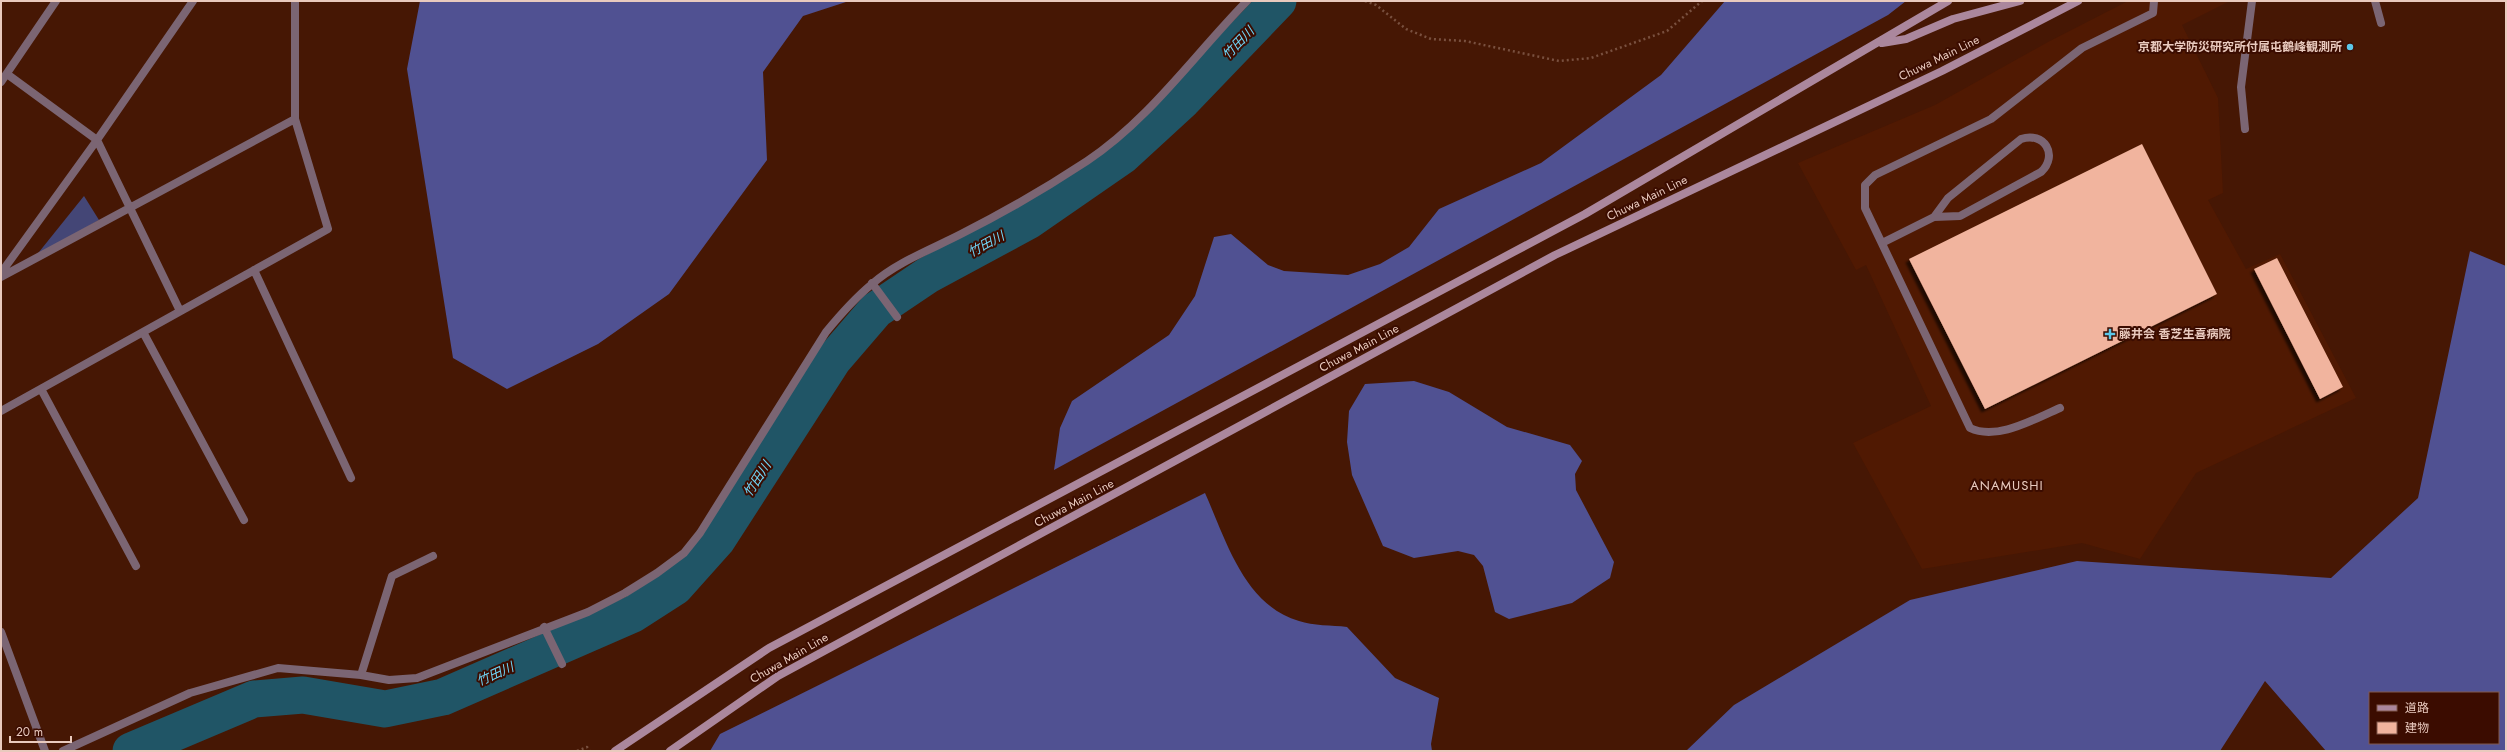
<svg xmlns="http://www.w3.org/2000/svg" width="2507" height="752" viewBox="0 0 2507 752" font-family="Jost,'Noto Sans JP',sans-serif">
	<defs>
		<filter id="shadow"><feDropShadow dx="-3.5" dy="3.5" stdDeviation="1" flood-color="#0009"/></filter>
	</defs>
	<rect width="100%" height="100%" fill="#461704"/>
	<path fill="#501902" d="M2128 1H2230L2182 25 2218 98 2223 193 2208 200 2246 269 2280 254 2356 398 2196 473 2140 559 2082 543 1922 569 1853 443 1931 406 1866 265 1856 270 1798 163 1935 105 2048 42Z"/>
	<path fill="#444676" d="M84 196 99 220 35 257Z"/>
	<path fill="#505192" fill-rule="evenodd" d="M420 1H849L803 16 763 72 767 160 669 294 598 344 507 389 453 358 407 69Z
		M1725 1H1906L1888 15 1054 470 1060 428 1072 401 1169 335 1195 296 1214 237 1231 234 1268 265 1284 271 1348 275 1380 264 1409 247 1439 209 1541 163 1661 75Z
		M2470 251 2506 266V751H2326L2265 681 2220 751H1686L1734 705 1910 600 2077 561 2331 578 2418 498ZM2370 693H2498V743H2370Z
		M1414 381 1449 392 1507 427 1570 445 1582 461 1575 474 1576 490 1614 562 1610 578 1572 603 1509 619 1495 612 1483 566 1474 555 1458 551 1414 558 1383 546 1352 475 1347 442 1349 411 1365 384Z
		M1205 493C1226 540 1244 605 1299 621 1313 626 1332 625 1347 627L1395 678 1439 698 1431 744 1432 751H710L720 734Z"/>
	<g fill="none" stroke-linecap="round" stroke-linejoin="round">
		<path stroke="#205566" stroke-width="37" d="M131 751 254 699 303 695 385 709 443 697 633 614 675 587 717 540 833 360 876 310 928 275 1028 221 1122 156 1183 100 1278 1"/>
	</g>
	<path fill="#f1b49e" filter="url(#shadow)" d="M2142 144 2217 294 1985 409 1909 259Z
		M2277 258 2343 387 2320 399 2254 269Z"/>
	<g fill="none" stroke-linecap="round" stroke-linejoin="round">
		<path stroke="#79503f" stroke-width="2.5" stroke-dasharray="2 3" stroke-linecap="butt" d="M1365 1 1376 5 1406 29 1431 39 1465 41 1559 61 1591 58 1667 31 1702 1
			M577 751 587 747 590 751"/>
		<path stroke="#7b6573" stroke-width="8" d="M2375 1 2381 23
			M2245 129 2241 87 2252 1
			M1882 243 1934 217 1960 216 2041 172C2059 155 2044 131 2021 139L1948 198 1934 217
			M2060 408C2034 419 1997 441 1970 428L1865 208V185L1875 175 1991 119 2082 48 2153 13 2154 1"/>
		<path stroke="#7b6573" stroke-width="8" d="M7 74 97 140 180 311
			M1 82 56 1
			M254 270 351 478
			M1 273 97 140 193 1
			M1 277 295 119
			M872 283 897 317
			M143 332 244 520
			M41 389 136 566
			M1 411 328 229 295 119V1
			M544 627 562 664
			M1 632 45 751
			M361 675 392 576 433 556
			M63 751 190 693 278 668 361 675 389 680 417 678 588 612 625 593 657 573 684 553 700 533 826 332C840 315 855 298 872 284 897 262 932 249 961 234 1005 212 1046 188 1087 161 1150 119 1194 55 1247 1"/>
		<path stroke="#ab879d" stroke-width="8" d="M1882 43 1906 39 1953 19 2020 1
			M615 751 769 648 1585 214 1948 1
			M670 751 778 676 1555 255 1942 71 2078 1"/>
	</g>
	<g fill="#5cc7e8" stroke="#3b0c00" stroke-width="1.5">
		<circle cx="2350" cy="47" r="4"/>
		<path d="M2108 328h4v4h4v4h-4v4h-4v-4h-4v-4h4z"/>
	</g>
	<g text-anchor="middle" dominant-baseline="central" stroke-width="4" stroke-linejoin="round" paint-order="stroke">
		<g font-size="12" font-weight="bold" fill="#e9cabe" stroke="#3b0c00" text-anchor="end">
			<text x="2342" y="47">京都大学防災研究所付属屯鶴峰観測所</text>
			<text x="2119" y="334" text-anchor="start">藤井会 香芝生喜病院</text>
		</g>
		<g font-size="12" fill="#e9cabe" stroke="#3b0c00">
			<text transform="translate(1939 58) rotate(-26)">Chuwa Main Line</text>
			<text transform="translate(1647 198) rotate(-26)">Chuwa Main Line</text>
			<text transform="translate(1359 348) rotate(-28)">Chuwa Main Line</text>
			<text transform="translate(1074 503) rotate(-28)">Chuwa Main Line</text>
			<text transform="translate(789 658) rotate(-30)">Chuwa Main Line</text>
		</g>
		<g font-size="13" font-style="italic" fill="#6fd7f8" stroke="#3b0c00">
			<text transform="translate(1238 43) rotate(-46)">竹田川</text>
			<text transform="translate(986 244) rotate(-28)">竹田川</text>
			<text transform="translate(757 479) rotate(-57)">竹田川</text>
			<text transform="translate(495 674) rotate(-24)">竹田川</text>
		</g>
		<g font-size="13" letter-spacing="1" fill="#e9cabe" stroke="#3b0c00">
			<text x="2007" y="485">ANAMUSHI</text>
		</g>
	</g>
	<rect width="2507" height="752" fill="none" stroke="#e9cabe" stroke-width="4"/>
	<rect x="2369" y="692" width="130" height="52" fill="#3b0c00" stroke="#81584c"/>
	<rect x="2377" y="705" width="20" height="6" fill="#ab879d" stroke="#81584c"/>
	<text x="2405" y="712" font-size="12" fill="#e9cabe">道路</text>
	<rect x="2377" y="722" width="20" height="12" fill="#f1b49e" stroke="#81584c"/>
	<text x="2405" y="732" font-size="12" fill="#e9cabe">建物</text>
	<path d="M10 736v6h61v-6" fill="none" stroke="#e9cabe" stroke-width="2"/>
	<text x="16" y="736" font-size="12" fill="#e9cabe" stroke="#3b0c00" stroke-width="3" paint-order="stroke">20 m</text>
</svg>
